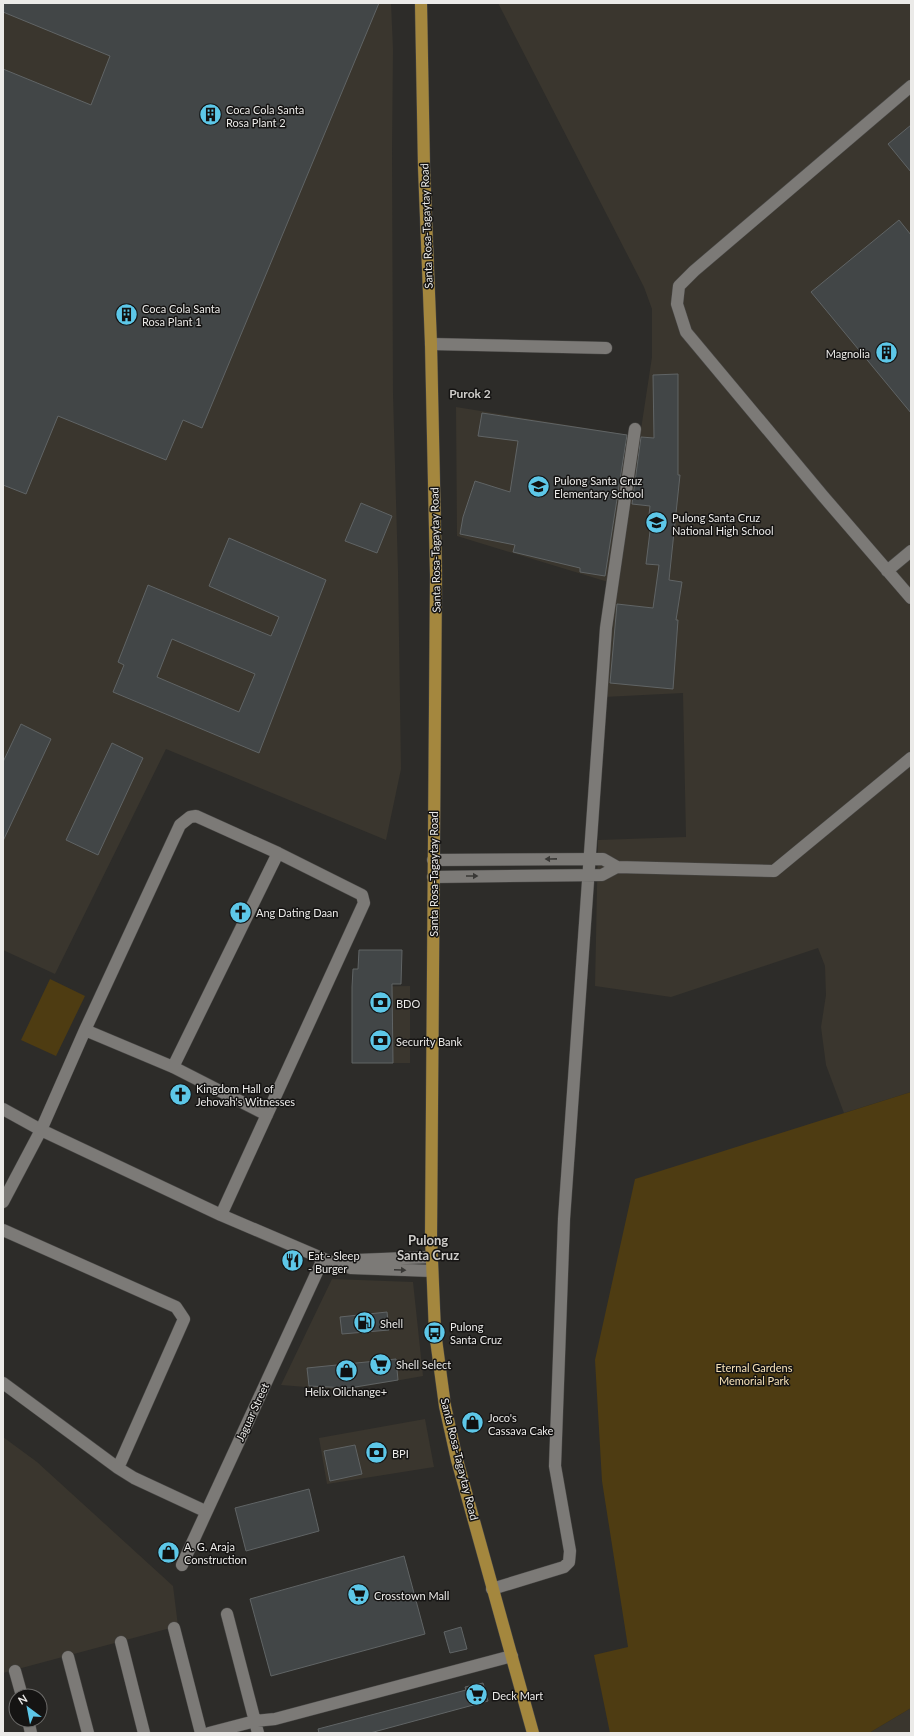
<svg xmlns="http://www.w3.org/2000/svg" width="914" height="1736" viewBox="0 0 914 1736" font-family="Lato,sans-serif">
	<rect width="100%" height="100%" fill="#2d2c29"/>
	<path fill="#3a362e" d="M3 3H391L393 49 392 151 393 394 398 571 401 769 386 840 166 749 55 974 3 950Z
		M498 3H911V1092L844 1113 826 1065 821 1027 826 995 825 966 818 948 671 997 595 986 598 840 686 837 683 693 604 697 619 574 652 357V309L644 287Z
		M456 407 629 435 608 582 457 536Z
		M410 986V1063H352V987Z
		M332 1279 413 1282 423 1376 344 1390 281 1385Z
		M425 1419 434 1467 327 1484 319 1438Z
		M3 1437 37 1462 173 1586 178 1626 3 1673Z
		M911 1708V1733H869Z"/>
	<path fill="#4e3c12" d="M50 979 85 996 56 1056 21 1040Z
		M911 1092V1708L869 1733H610L594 1655 628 1647 602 1481 595 1360 635 1179Z"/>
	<path fill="#424647" stroke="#606465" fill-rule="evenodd" d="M3 3H379L202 428 183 420 166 460 58 416 26 494 3 485V69L91 105 110 56 3 12Z
		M911 125V172L888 144Z
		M899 220 911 235V413L811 292Z
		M678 374V475H680L669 580 682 582 676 620H678L673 689 610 683 617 604 653 608 659 565 646 564 652 515H649L650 506 632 504 641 437 654 438 653 375Z
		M482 413 627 435 605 576 580 572V568L513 552 515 545 460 534 463 517 475 481 510 492 518 441 478 436Z
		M361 503 392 516 377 553 345 541Z
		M229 538 326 580 259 753 113 692 124 665 118 662 148 585 271 636 279 617 209 586ZM172 639 255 674 239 712 157 677Z
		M21 724 51 739 3 841V762Z
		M112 743 143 758 98 855 66 840Z
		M359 950H402L401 984H392L393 1063H352V987L353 969H358Z
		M387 1312 389 1330 342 1334 340 1317Z
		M396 1359 398 1380 349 1388 309 1386 307 1368Z
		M355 1445 362 1474 330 1481 324 1451Z
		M309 1489 319 1531 246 1551 235 1508Z
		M404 1556 425 1634 271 1676 250 1599Z
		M461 1627 467 1649 450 1653 444 1632Z
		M483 1683 488 1701 370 1733H319L318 1729 466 1690 465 1687Z"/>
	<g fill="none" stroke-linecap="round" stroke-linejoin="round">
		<defs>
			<path id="minor" d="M911 86 694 271 679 286 677 304 686 332 823 496 911 598
				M431 344 606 348
				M887 571 911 551
				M433 860 603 859 617 867 774 871 911 758
				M433 877 602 875 617 867
				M85 1030 173 1067 267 1115
				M173 1067 278 853
				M3 1109 41 1130 221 1215 331 1262 351 1268 432 1271
				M3 1202 41 1130 85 1030 180 825 190 817 196 816 278 853 362 895 364 903 221 1215
				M3 1230 176 1307 184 1319 118 1468
				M357 1260 431 1257
				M3 1383 118 1468 134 1478 205 1511
				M182 1565 323 1259
				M492 1589 564 1567 569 1562 570 1551 555 1466 564 1219 606 628 635 429
				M227 1614 258 1733
				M174 1628 201 1733
				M121 1642 144 1733
				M68 1657 88 1733
				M15 1671 22 1696
				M28 1720 31 1733
				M209 1733 255 1721 275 1719 512 1656"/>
			<path id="primary" d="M421 3 424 167 431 344 436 575 431 1237 435 1332 445 1406 457 1460 533 1733"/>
		</defs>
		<use href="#minor" stroke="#484745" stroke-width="13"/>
		<use href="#primary" stroke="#484745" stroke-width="13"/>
		<use href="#minor" stroke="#7c7a77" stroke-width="12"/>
		<use href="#primary" stroke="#a4873e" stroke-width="12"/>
	</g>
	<defs><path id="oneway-solid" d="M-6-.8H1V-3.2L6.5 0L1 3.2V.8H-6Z"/></defs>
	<g fill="#393836">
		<use href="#oneway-solid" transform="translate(551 859) rotate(179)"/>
		<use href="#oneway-solid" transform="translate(472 876)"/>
		<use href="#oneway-solid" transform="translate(400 1270) rotate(3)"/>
	</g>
	<defs>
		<symbol id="building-disc" viewBox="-11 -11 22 22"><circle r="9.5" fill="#5dc7e8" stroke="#151413"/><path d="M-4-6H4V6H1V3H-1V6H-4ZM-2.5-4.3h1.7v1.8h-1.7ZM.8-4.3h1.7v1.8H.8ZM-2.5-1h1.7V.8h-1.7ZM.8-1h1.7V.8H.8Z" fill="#111"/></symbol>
		<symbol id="school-disc" viewBox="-11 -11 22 22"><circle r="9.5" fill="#5dc7e8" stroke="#151413"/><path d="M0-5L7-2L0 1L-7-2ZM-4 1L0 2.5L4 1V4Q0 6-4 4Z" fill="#111"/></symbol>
		<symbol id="church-disc" viewBox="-11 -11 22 22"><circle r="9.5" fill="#5dc7e8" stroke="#151413"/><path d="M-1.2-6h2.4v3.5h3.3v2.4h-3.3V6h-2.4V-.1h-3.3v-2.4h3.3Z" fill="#111"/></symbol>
		<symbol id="bank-disc" viewBox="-11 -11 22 22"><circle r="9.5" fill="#5dc7e8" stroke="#151413"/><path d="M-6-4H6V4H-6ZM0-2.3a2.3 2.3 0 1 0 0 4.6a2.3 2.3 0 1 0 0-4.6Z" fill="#111"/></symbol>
		<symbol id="restaurant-disc" viewBox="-11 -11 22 22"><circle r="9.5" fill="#5dc7e8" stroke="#151413"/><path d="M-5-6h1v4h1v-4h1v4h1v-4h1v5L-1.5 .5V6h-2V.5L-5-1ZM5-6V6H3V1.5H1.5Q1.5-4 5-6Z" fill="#111"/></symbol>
		<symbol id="fuel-disc" viewBox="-11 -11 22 22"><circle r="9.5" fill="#5dc7e8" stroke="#151413"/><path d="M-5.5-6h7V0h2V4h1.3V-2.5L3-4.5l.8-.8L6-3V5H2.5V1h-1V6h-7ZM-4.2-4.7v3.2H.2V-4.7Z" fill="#111"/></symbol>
		<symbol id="bus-disc" viewBox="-11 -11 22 22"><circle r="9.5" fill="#5dc7e8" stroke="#151413"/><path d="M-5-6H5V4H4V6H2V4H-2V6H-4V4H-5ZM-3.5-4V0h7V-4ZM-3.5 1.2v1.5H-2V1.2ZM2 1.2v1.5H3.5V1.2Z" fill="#111"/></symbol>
		<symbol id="supermarket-disc" viewBox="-11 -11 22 22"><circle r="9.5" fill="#5dc7e8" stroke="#151413"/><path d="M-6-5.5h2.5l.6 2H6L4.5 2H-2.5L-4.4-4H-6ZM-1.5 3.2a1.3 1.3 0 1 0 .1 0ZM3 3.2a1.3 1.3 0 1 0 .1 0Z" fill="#111"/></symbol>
		<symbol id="shop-disc" viewBox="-11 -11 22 22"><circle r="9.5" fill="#5dc7e8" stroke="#151413"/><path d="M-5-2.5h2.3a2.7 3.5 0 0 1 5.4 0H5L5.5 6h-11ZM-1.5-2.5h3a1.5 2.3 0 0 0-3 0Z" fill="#111"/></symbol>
	</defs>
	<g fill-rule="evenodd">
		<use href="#building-disc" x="198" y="102" width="25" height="25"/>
		<use href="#building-disc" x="114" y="302" width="25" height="25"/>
		<use href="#building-disc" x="874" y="340" width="25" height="25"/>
		<use href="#school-disc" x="526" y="474" width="25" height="25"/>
		<use href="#school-disc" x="644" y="510" width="25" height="25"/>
		<use href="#church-disc" x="228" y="900" width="25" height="25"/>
		<use href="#bank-disc" x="368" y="990" width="25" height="25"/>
		<use href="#bank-disc" x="368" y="1028" width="25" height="25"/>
		<use href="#church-disc" x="168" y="1082" width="25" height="25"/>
		<use href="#restaurant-disc" x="280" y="1248" width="25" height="25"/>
		<use href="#fuel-disc" x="352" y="1310" width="25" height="25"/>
		<use href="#bus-disc" x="422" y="1320" width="25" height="25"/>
		<use href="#supermarket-disc" x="368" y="1352" width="25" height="25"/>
		<use href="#shop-disc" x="334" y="1358" width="25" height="25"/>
		<use href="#shop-disc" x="460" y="1410" width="25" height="25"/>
		<use href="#bank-disc" x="364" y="1440" width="25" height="25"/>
		<use href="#shop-disc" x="156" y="1540" width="25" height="25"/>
		<use href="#supermarket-disc" x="346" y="1582" width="25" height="25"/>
		<use href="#supermarket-disc" x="464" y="1682" width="25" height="25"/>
	</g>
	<g text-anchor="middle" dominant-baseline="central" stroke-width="3" stroke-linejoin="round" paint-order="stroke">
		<g font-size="11" fill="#ebeae8" stroke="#151413" text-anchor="start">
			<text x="226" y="109">Coca Cola Santa<tspan x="226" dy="13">Rosa Plant 2</tspan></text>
			<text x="142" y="308">Coca Cola Santa<tspan x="142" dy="13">Rosa Plant 1</tspan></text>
			<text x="870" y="353" text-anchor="end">Magnolia</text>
			<text x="554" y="480">Pulong Santa Cruz<tspan x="554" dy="13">Elementary School</tspan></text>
			<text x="672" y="517">Pulong Santa Cruz<tspan x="672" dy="13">National High School</tspan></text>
			<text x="256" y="912">Ang Dating Daan</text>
			<text x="396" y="1003">BDO</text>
			<text x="396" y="1041">Security Bank</text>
			<text x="196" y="1088">Kingdom Hall of<tspan x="196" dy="13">Jehovah's Witnesses</tspan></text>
			<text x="308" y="1255">Eat - Sleep<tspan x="308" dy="13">- Burger</tspan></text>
			<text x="380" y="1323">Shell</text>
			<text x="450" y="1326">Pulong<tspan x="450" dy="13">Santa Cruz</tspan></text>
			<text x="396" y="1364">Shell Select</text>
			<text x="346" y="1391" text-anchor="middle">Helix Oilchange+</text>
			<text x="488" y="1417">Joco's<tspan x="488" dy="13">Cassava Cake</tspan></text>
			<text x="392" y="1453">BPI</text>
			<text x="184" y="1546">A. G. Araja<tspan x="184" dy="13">Construction</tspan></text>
			<text x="374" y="1595">Crosstown Mall</text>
			<text x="492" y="1695">Deck Mart</text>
		</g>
		<g font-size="11" fill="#ebeae8" stroke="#151413">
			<text transform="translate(426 226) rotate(-92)">Santa Rosa-Tagaytay Road</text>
			<text transform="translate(435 550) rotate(-91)">Santa Rosa-Tagaytay Road</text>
			<text transform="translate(433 874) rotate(-90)">Santa Rosa-Tagaytay Road</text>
			<text transform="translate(252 1412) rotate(-65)">Jaguar Street</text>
			<text transform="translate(460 1459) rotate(76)">Santa Rosa-Tagaytay Road</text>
		</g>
		<g font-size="11" fill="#f6e1b7" stroke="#151413">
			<text x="754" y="1367">Eternal Gardens<tspan x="754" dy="13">Memorial Park</tspan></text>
		</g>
		<g font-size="12" font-weight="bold" fill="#ceccc9" stroke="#151413">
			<text x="470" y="393">Purok 2</text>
		</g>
		<g font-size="13" font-weight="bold" fill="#ceccc9" stroke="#151413">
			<text x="428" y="1240">Pulong<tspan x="428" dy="15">Santa Cruz</tspan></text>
		</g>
	</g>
	<rect width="914" height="1736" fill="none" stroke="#ebeae8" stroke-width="8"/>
	<g transform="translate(28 1708) rotate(328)"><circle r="19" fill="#151413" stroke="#6b6a68"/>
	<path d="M0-3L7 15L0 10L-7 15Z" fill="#5dc7e8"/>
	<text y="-6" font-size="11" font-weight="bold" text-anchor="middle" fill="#ebeae8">N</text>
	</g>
</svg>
